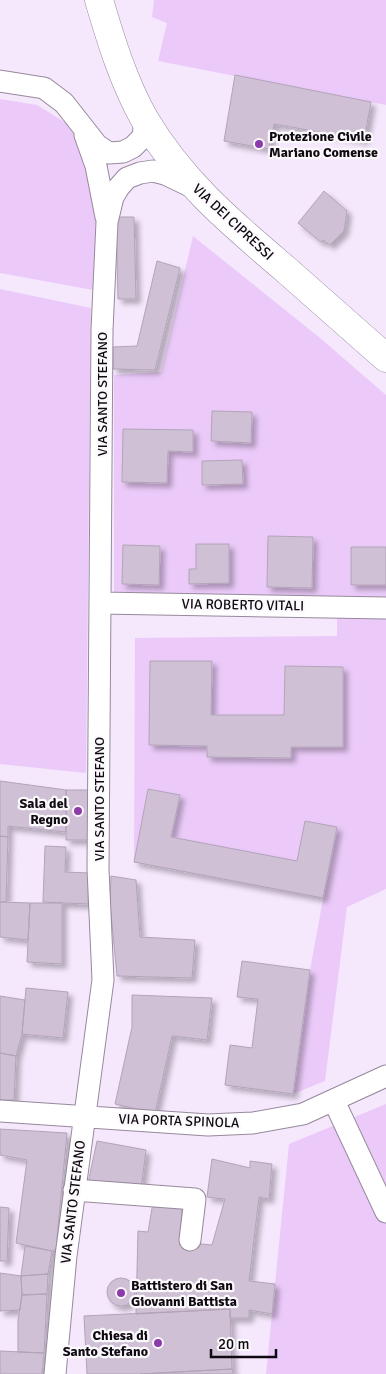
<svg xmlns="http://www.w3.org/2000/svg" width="386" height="1374" viewBox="0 0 386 1374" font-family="Signika,sans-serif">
	<defs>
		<filter id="shadow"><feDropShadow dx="4.5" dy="4.5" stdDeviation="2.5" flood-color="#0004"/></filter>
	</defs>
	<rect width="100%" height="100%" fill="#f5e7fc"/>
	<path fill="#ebcaf9" d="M154 0H386V105L158 61 167 23 152 17Z
		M0 99 37 105 74 128 97 199 93 290 0 273Z
		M193 236 320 338 386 395V889L347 907 325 1081 293 1094 310 970 323 899 134 862 135 638 337 636V600L114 598V375L161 372Z
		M0 289 91 308 86 773 0 764Z
		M386 1104V1374H266L289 1144Z"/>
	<path fill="#cfc0d5" stroke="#b2a4b8" filter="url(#shadow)" d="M235 75 371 102 364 140 274 124 269 149 224 141Z
		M324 191 347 211 344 231 330 245 323 240 321 242 298 223Z
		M116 217H134L136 299H118Z
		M157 261 180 268 155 370 113 369V347L137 346Z
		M212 411 252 412 251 443 211 441Z
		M123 429 193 430V452L168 451 167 483 122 482Z
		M242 460 243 484 202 485V461Z
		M268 536 313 537 312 588 267 587Z
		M196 544H229V583L189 584V569H196Z
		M123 545 160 546 159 585 122 584Z
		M351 547H386V585H351Z
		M150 661H212L211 715H284L285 666 343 667V747H291V758L207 757V746L149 745Z
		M0 781 66 790V832L8 826V837L0 836Z
		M148 789 180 795 171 837 297 861 305 821 337 827 323 898 134 862Z
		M66 790H90V840H66Z
		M0 836 8 837 6 902H0Z
		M45 846 66 847 65 872 89 873 88 904 43 902Z
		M111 876 136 880 140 937 195 940 192 978 117 976 110 903Z
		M0 902 30 903 28 940 0 937Z
		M30 903H62V964L27 962Z
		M242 961 310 970 293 1094 225 1085 230 1045 252 1048 258 999 237 997Z
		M26 988 68 992 63 1038 22 1034Z
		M132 995 212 998 207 1040 172 1036 155 1113 115 1104 132 1027Z
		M0 996 25 1000 22 1034 16 1056 0 1053Z
		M0 1053 16 1056 14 1100H0Z
		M0 1129 67 1133 56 1249 52 1251 16 1243 27 1160 0 1155Z
		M97 1141 146 1150 141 1189 88 1183Z
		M212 1159 250 1168V1161L272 1164 269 1199 259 1197 249 1281 275 1284 272 1314 249 1310V1318H230V1309L136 1314 138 1231 148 1232 153 1202 182 1207 180 1242 212 1245 225 1199 207 1197Z
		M0 1207 9 1208 7 1261H0Z
		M25 1246 52 1251 48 1274 21 1276Z
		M0 1273 21 1276 22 1295 20 1310 0 1311Z
		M48 1274 47 1294 22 1295 21 1276Z
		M107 1292a14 14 0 1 1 28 0a14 14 0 1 1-28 0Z
		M47 1294 44 1353 18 1352V1320L22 1295Z
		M230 1309 232 1369 140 1374H87L84 1316Z
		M0 1351 44 1353 42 1374H0Z
		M232 1369 233 1374H140Z"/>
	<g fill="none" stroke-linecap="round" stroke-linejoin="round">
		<defs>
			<path id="minor" d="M0 81 44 88 64 103 97 145 109 153 123 152 133 147 143 137 145 119
				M85 135 96 166 106 217
				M100 603 386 608
				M334 1101 386 1212
				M0 1111 208 1125 253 1123 303 1114 386 1076
				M74 1190 195 1199 190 1240
				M55 1374 66 1256 103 980 98 869 102 330 107 222 113 197 119 187 127 178 140 173 153 171 165 174 192 187"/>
			<path id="major" d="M99 0C111 41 124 83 145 120 182 182 230 222 284 268 318 298 352 328 386 358"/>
		</defs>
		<use href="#minor" stroke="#96899c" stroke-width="23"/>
		<use href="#major" stroke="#96899c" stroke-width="29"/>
		<use href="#minor" stroke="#fff" stroke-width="21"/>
		<use href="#major" stroke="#fff" stroke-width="28"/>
	</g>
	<g fill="#8c3baa" stroke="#fcf9fd" stroke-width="2">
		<circle cx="259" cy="144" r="5"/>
		<circle cx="78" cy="811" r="5"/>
		<circle cx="121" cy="1293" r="5"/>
		<circle cx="158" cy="1343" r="5"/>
	</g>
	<g text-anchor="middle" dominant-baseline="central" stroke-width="4.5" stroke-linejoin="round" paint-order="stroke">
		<g font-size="14" font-weight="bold" fill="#0f0a11" stroke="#fcf9fd" text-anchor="start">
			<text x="269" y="136">Protezione Civile<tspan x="269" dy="16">Mariano Comense</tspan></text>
			<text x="68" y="803" text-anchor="end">Sala del<tspan x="68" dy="16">Regno</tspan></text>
			<text x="131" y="1285">Battistero di San<tspan x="131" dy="16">Giovanni Battista</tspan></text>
			<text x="148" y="1335" text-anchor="end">Chiesa di<tspan x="148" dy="16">Santo Stefano</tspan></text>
		</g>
		<g font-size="14" fill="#0f0a11" stroke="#fcf9fd">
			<text transform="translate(233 222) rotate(43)">VIA DEI CIPRESSI</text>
			<text transform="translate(102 394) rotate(-90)">VIA SANTO STEFANO</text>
			<text transform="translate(243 605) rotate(1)">VIA ROBERTO VITALI</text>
			<text transform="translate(99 799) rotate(-90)">VIA SANTO STEFANO</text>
			<text transform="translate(179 1121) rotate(2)">VIA PORTA SPINOLA</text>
			<text transform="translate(73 1202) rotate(-83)">VIA SANTO STEFANO</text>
		</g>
	</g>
	<path d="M211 1349v8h65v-8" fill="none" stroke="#0f0a11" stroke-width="2.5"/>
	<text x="218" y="1349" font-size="15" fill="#0f0a11" stroke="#fcf9fd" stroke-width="4" paint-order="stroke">20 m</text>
</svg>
